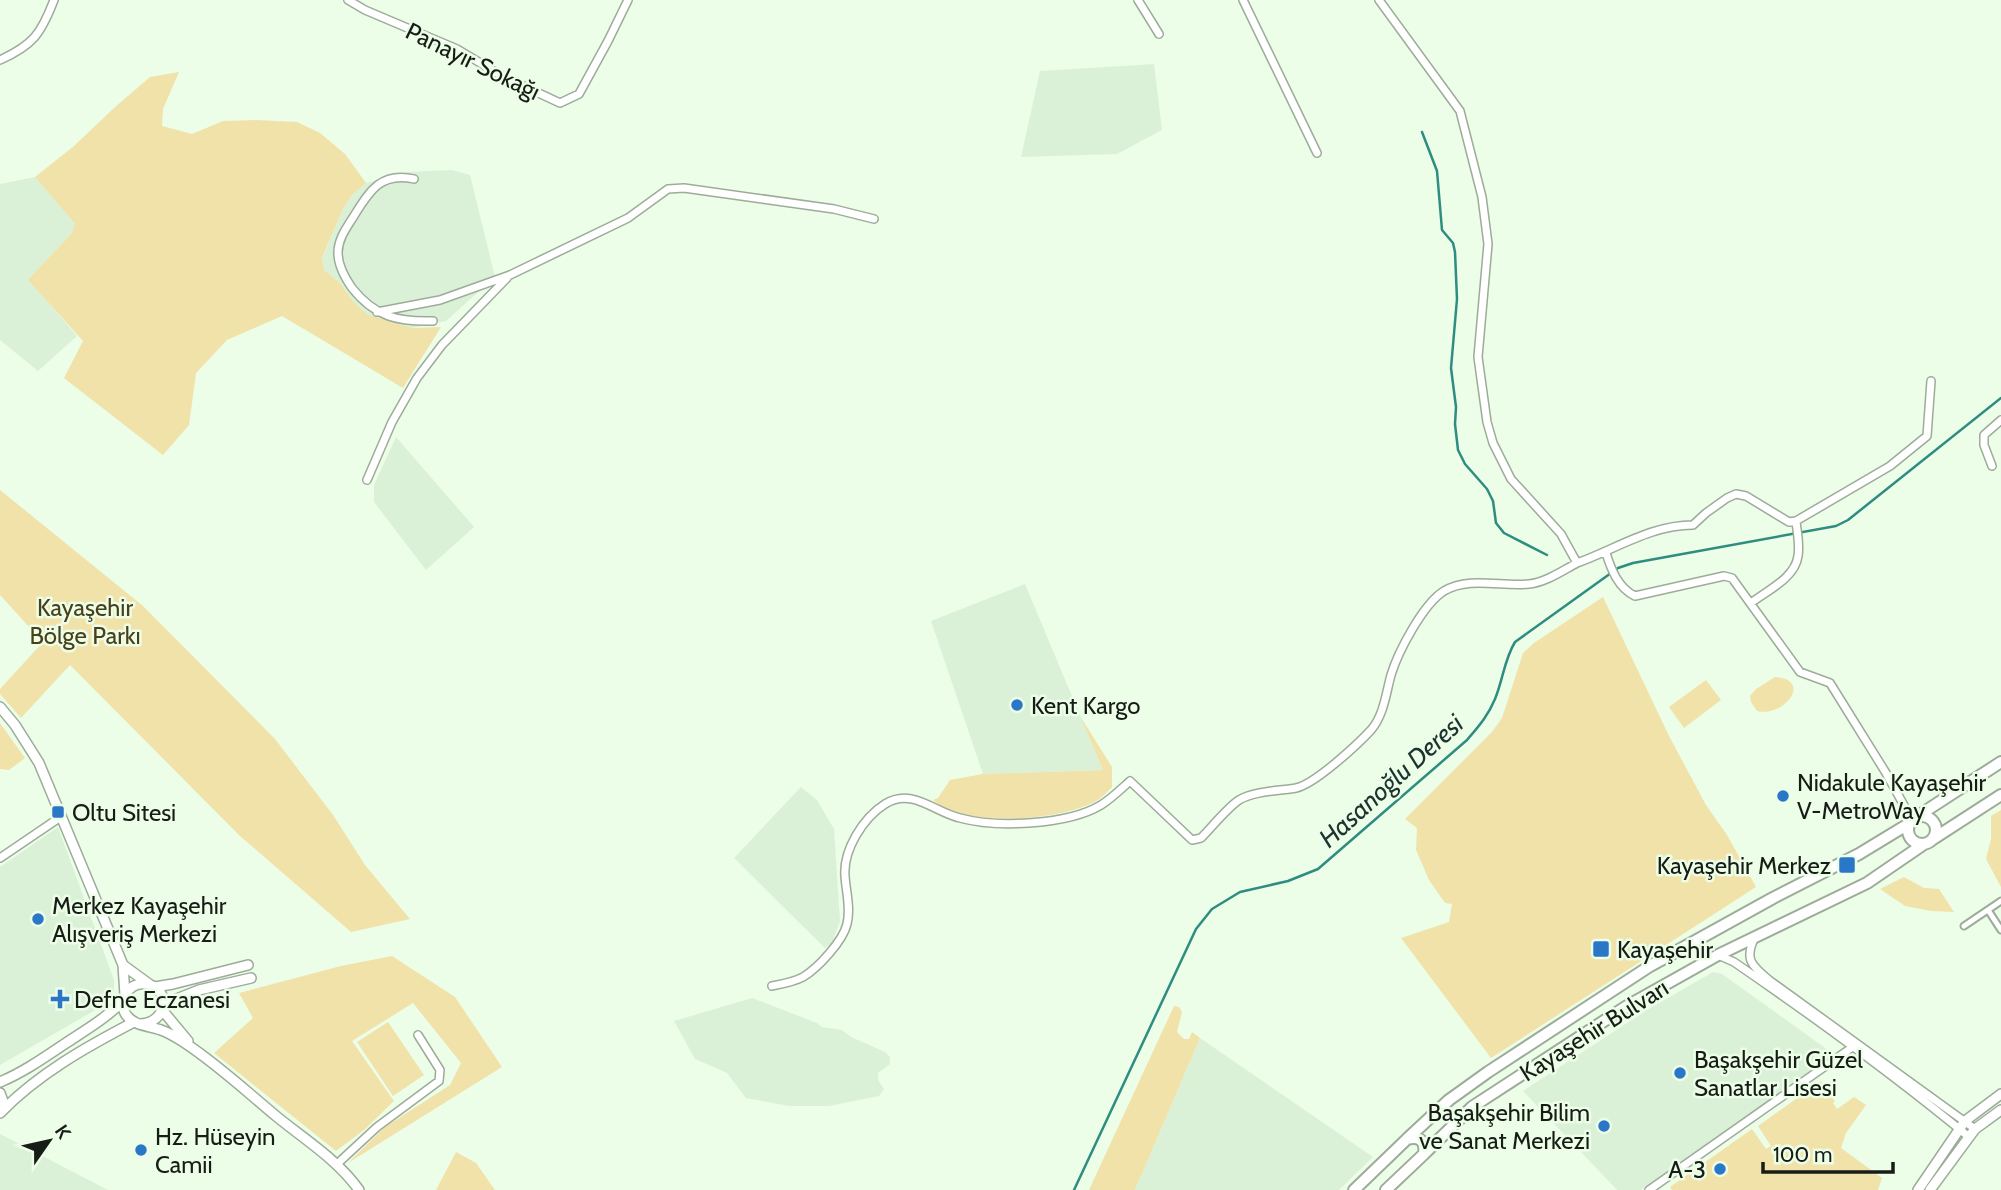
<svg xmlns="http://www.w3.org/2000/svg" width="2001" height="1190" viewBox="0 0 2001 1190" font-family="Cabin,sans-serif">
	<rect width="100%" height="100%" fill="#ecfde8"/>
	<path fill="#dbf1d7" d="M1154 64 1162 130 1117 154 1021 157 1040 71Z
		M452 170 470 175 495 277 446 321 412 328 367 314 353 301 339 282 324 270 322 259 343 209 352 195 366 183 408 172Z
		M35 177 75 224 71 234 29 280 77 336 38 371 0 340V184Z
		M396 437 474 527 426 570 374 502V485Z
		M1025 584 1103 770 983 774 931 621Z
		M801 787 817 800 834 829 840 921 832 943 825 948 734 858Z
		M58 827 114 980V990L110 1000 104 1005 0 1065V867Z
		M1713 972 1722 974 1835 1055 1641 1190H1617L1523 1091 1647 1010Z
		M752 998 817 1023 822 1027 842 1030 851 1037 885 1052 890 1057V1064L878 1073V1080L884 1089 879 1096 829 1106H789L746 1098 727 1073 695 1059 674 1021Z
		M1200 1038 1373 1157 1339 1190H1135Z
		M0 1134 108 1190H0Z"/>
	<path fill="#f1e2aa" d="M179 72 163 109 162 126 192 134 223 121 256 120 297 122 320 133 345 154 366 183 352 195 343 209 322 258 324 270 339 282 353 301 367 314 412 328 441 327 403 388 282 316 227 340 196 373 189 425 163 455 64 378 83 341 28 280 71 234 75 224 35 177 74 146 114 108 150 77Z
		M0 490 143 606 275 739 333 815 365 865 410 919 351 932 240 836 70 665 21 718 0 694V689L43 642 0 595Z
		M1603 597 1669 736 1706 805 1727 835 1756 887 1491 1058 1401 938 1449 922 1452 904 1445 903 1429 880 1416 850 1417 828 1405 819 1492 732 1502 718 1523 653 1534 643Z
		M1775 677C1813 679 1785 718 1757 711L1751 702 1750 696 1756 689Z
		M1706 680 1721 700 1684 728 1669 707Z
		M1080 716 1112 767V787C1107 792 1103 797 1096 801 1061 821 964 828 933 800L938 798 950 780 983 774 1103 770Z
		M0 723 25 758 9 770 0 769Z
		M2001 810V887L1986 859 1991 839V816Z
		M1904 877 1924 888 1939 889 1954 912 1931 911 1905 906 1880 889Z
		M392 956 455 997 502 1067 348 1163 385 1127 450 1085 461 1063 413 1003 352 1041 394 1101 364 1130 336 1151 214 1053 253 1018 239 993 341 966Z
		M1174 1006 1179 1007 1182 1012 1177 1032 1184 1039H1189L1192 1032 1200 1038 1135 1190H1089Z
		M388 1022 424 1075 393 1096 357 1042Z
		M1821 1081 1835 1101 1833 1103 1837 1109 1854 1097 1866 1105 1846 1133 1841 1148 1882 1178 1878 1190H1672L1670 1187 1752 1129 1766 1149 1771 1146 1758 1126Z
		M456 1152 476 1163 495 1190H436Z"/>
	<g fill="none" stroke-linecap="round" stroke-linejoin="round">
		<path stroke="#2e8c80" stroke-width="2.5" d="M1422 132 1437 171 1442 230 1453 243 1455 252 1457 299 1451 368 1456 407 1455 424 1458 450 1465 464 1487 489 1493 501 1496 523 1504 533 1547 555
			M1074 1190 1196 929 1212 909 1240 892 1288 881 1318 869 1467 740C1478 727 1488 716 1495 699 1503 680 1504 660 1515 642L1618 568 1633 563 1836 526 1848 520 2001 398"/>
		<defs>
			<path id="pedestrian" d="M1988 910 2001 930
				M1964 926 2001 901"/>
			<path id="minor" d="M348 0 365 10 457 49 502 76 560 103 579 94 608 41 628 0
				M1138 0 1159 34
				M1243 0 1317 153
				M1379 0 1460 111 1482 197 1488 244 1478 357 1487 422 1493 443 1511 479 1561 534 1577 563C1616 549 1651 525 1693 525L1706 513 1727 498 1736 494 1746 496 1789 522 1796 521 1890 466 1927 436 1931 381
				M0 60C33 45 41 34 54 0
				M414 179C379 171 368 194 352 219 345 230 338 240 338 253 338 266 345 278 352 288 375 317 398 322 433 321
				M377 312 440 300 510 275 628 218 668 189 684 188 834 209 874 219
				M1992 466 1984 445V435L2001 420
				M367 480 392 422 417 378 442 345 507 278
				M1606 553C1611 569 1618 588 1635 596L1724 576 1732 578 1800 672 1830 683 1886 773 1912 820
				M1751 603C1768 590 1795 578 1798 556 1800 544 1797 532 1796 521
				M0 858 62 816
				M1755 937C1744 959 1751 965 1769 980L1975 1129
				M1718 955 1734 962C1814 1017 1894 1075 1969 1137
				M772 986C782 984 794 982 803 977 818 968 843 941 847 924 851 908 846 892 845 876 843 850 863 818 885 804 912 787 934 812 960 818 997 828 1068 825 1101 805 1112 798 1121 789 1130 781L1192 840 1201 838C1211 828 1227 808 1239 800 1254 791 1279 791 1296 788 1315 784 1357 745 1371 730 1384 715 1386 693 1391 675 1398 652 1423 604 1444 591 1469 576 1502 587 1529 584 1546 582 1562 571 1577 563
				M336 1165 377 1127 439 1081 440 1070 418 1035
				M1649 1190 1854 1046"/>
			<path id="tertiary" d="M0 707 15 725 39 763 123 965 125 995
				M123 965 149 984
				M155 987 173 984 248 965
				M164 1004 199 990 251 978
				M163 1011 188 1041
				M140 1024C168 1023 172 988 146 984 129 981 116 1002 127 1016 135 1026 150 1026 161 1030 170 1033 177 1038 185 1043 217 1064 246 1091 276 1116 304 1139 338 1160 359 1190
				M0 1082C24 1072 45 1057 66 1043 86 1030 106 1018 123 1001
				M0 1093 4 1104 1 1111
				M0 1113C38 1074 86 1047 134 1022
				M1918 1190 1965 1121 2001 1094
				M1930 1190 1975 1129 2001 1110"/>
			<path id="primary" d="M1921 816 1924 812 2001 762
				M1908 830a14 14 0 1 1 28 0a14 14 0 1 1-28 0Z
				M1933 839 2001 795
				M1407 1139 1449 1100 1488 1072 1650 966 1773 898 1859 854 1910 823
				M1424 1154 1472 1107 1627 1006 1718 955 1867 883 1924 844
				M1354 1190 1407 1139C1420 1136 1426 1141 1424 1154L1386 1190"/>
		</defs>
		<use href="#pedestrian" stroke="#9cac99" stroke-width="9"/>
		<use href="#minor" stroke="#9cac99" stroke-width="10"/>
		<use href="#tertiary" stroke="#9cac99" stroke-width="12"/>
		<use href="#primary" stroke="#9cac99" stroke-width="14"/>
		<use href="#pedestrian" stroke="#fff" stroke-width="5"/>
		<use href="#minor" stroke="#fff" stroke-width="7"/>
		<use href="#tertiary" stroke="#fff" stroke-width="9"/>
		<use href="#primary" stroke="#fff" stroke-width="10"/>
	</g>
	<g fill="#2b77c7" stroke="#ecfde8" stroke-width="2.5">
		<circle cx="1017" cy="705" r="7"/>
		<circle cx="1783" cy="796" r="7"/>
		<rect x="51" y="805" width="14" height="14" rx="3.5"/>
		<rect x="1838" y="856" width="18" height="18" rx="3.5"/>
		<circle cx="38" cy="919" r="7"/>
		<rect x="1592" y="940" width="18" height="18" rx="3.5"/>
		<path d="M56.5 988.5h7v7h7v7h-7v7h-7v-7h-7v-7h7z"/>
		<circle cx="1680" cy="1073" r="7"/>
		<circle cx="1604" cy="1126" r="7"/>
		<circle cx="141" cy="1150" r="7"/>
		<circle cx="1720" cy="1169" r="7"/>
	</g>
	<g text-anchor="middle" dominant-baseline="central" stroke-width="5" stroke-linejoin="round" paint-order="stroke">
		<g font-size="24" fill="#171d16" stroke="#ecfde8">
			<text transform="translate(473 61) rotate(26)">Panayır Sokağı</text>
			<text transform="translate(1594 1030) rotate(-32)">Kayaşehir Bulvarı</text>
		</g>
		<g font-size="24" fill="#494019" stroke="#ecfde8">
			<text x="85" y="607">Kayaşehir<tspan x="85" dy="28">Bölge Parkı</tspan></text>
		</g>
		<g font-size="24" fill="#171d16" stroke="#ecfde8" text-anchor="start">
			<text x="1031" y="705">Kent Kargo</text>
			<text x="1797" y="782">Nidakule Kayaşehir<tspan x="1797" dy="28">V-MetroWay</tspan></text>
			<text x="72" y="812">Oltu Sitesi</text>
			<text x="1831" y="865" text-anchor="end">Kayaşehir Merkez</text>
			<text x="52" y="905">Merkez Kayaşehir<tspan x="52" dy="28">Alışveriş Merkezi</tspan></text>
			<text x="1617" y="949">Kayaşehir</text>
			<text x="74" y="999">Defne Eczanesi</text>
			<text x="1694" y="1059">Başakşehir Güzel<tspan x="1694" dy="28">Sanatlar Lisesi</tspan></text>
			<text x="1590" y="1112" text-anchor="end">Başakşehir Bilim<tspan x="1590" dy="28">ve Sanat Merkezi</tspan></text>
			<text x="155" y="1136">Hz. Hüseyin<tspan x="155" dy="28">Camii</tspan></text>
			<text x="1706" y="1169" text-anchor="end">A-3</text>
		</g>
		<g font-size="26" font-style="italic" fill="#1d3330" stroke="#ecfde8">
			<text transform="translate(1391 781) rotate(-42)">Hasanoğlu Deresi</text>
		</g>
	</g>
	<g transform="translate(49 1141) rotate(56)" stroke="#ecfde8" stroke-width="5" paint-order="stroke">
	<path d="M0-5L12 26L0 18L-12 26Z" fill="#171d16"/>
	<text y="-10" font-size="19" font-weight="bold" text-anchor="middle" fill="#171d16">K</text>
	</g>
	<path d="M1763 1162v10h130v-10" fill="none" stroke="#171d16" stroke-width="3.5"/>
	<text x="1773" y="1162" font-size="21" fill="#171d16" stroke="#ecfde8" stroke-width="5" paint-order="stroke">100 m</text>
</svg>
